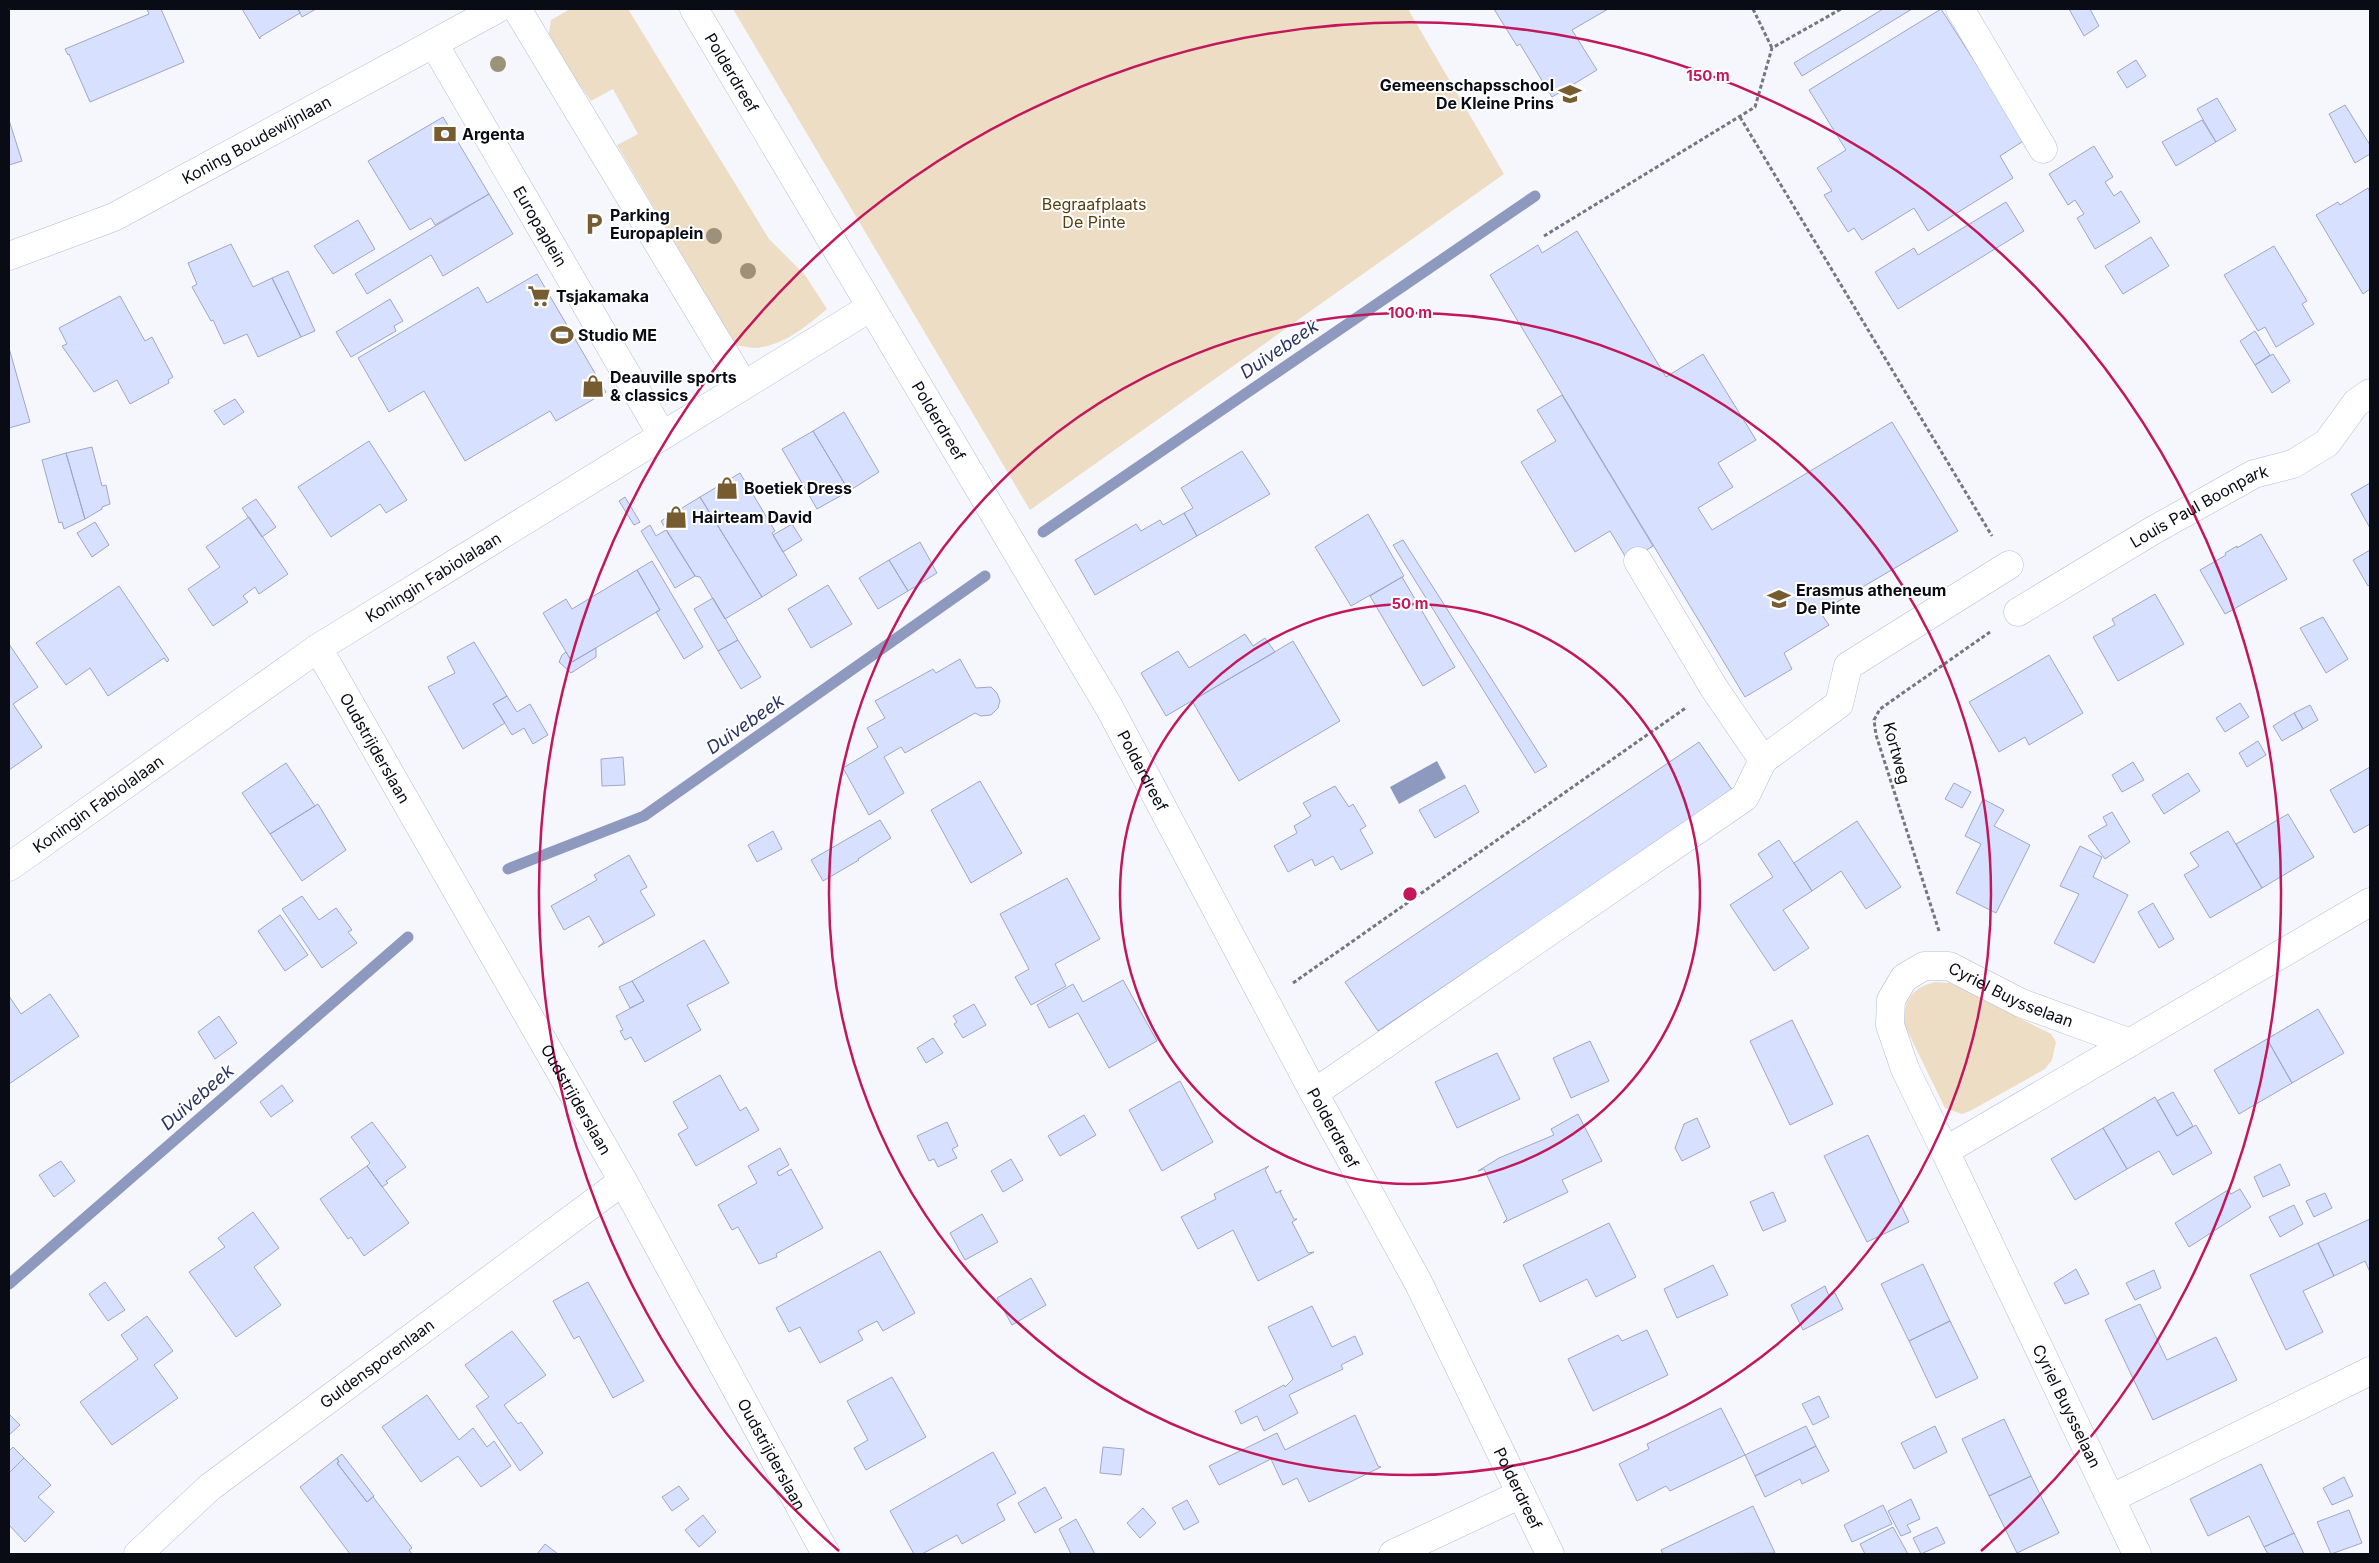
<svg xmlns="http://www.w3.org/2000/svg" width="2379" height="1563" viewBox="0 0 2379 1563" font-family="Inter,sans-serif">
	<rect width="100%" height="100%" fill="#f5f7fd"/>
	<path fill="#edddc4" d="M570 9H628L769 239 805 275 827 309C807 326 785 344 758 348 751 348 742 346 735 345L617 145 638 134 613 89 591 101 551 45 549 33 551 20Z
		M733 9H1408L1504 174 1030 510Z
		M1936 982 1950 983 2051 1034 2056 1042 2052 1060 2045 1069 1970 1111 1962 1114 1945 1108 1903 1022C1905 999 1913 987 1936 982Z"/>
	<path fill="#8e99bf" d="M1437 761 1446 778 1399 804 1390 787Z"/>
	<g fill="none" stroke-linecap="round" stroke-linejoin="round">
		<path stroke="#8e99bf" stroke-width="11" d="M1043 532 1535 196
			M508 869 644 816 985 576
			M9 1284 408 937"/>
	</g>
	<path fill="#d7e0ff" stroke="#9fa7c4" d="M147 9H161L184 62 90 102 69 54 68 55 65 49 149 14Z
		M242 9H298L300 13 260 37V39Z
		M298 9H316L302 17Z
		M1494 9H1608L1572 30 1597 70 1552 97 1520 44 1517 46Z
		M1883 9H1912L1802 76 1794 63Z
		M1941 9 2025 140 2000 156 2013 178 1928 231 1914 208 1862 240 1854 228 1848 232 1824 195 1832 191 1817 168 1846 150 1809 90Z
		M2069 9H2090L2099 26 2084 36Z
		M2136 60 2146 76 2127 88 2117 72Z
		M2217 98 2236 130 2216 142 2197 109Z
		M2345 105 2370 145V154L2355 163 2329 114Z
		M443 117 489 194 435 225 431 218 410 230 368 161Z
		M9 120 22 161 9 165Z
		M2202 120 2216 142 2176 166 2162 142Z
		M2094 146 2113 177 2105 182 2114 196 2121 191 2140 222 2095 249 2077 218 2084 214 2075 200 2068 205 2049 174Z
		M2368 188 2370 192V289L2363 294 2316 215 2338 202 2340 205Z
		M489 194 513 234 443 276 431 255 367 294 355 274Z
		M2006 202 2024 231 1898 309 1875 272 1914 248 1918 255Z
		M358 220 375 249 333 274 314 246Z
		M1577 231 1666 377 1703 354 1756 440 1718 463 1733 487 1698 508 1712 530 1892 422 1958 531 1820 612 1829 625 1784 653 1792 669 1745 697 1490 275 1538 245 1542 253Z
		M2151 237 2169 266 2123 294 2105 266Z
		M231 244 253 287 272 278 301 337 258 357 247 334 224 344 213 320 211 321 192 287 197 284 188 263Z
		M2274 246 2307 301 2302 304 2314 324 2276 347 2265 327 2258 331 2224 275Z
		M288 271 315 331 301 337 272 278Z
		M537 274 606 392 556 421 550 411 465 461 424 391 389 412 358 358 478 287 487 303Z
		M120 296 145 341 152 337 173 377 168 380 169 383 130 404 117 380 94 392 62 346 67 344 59 328Z
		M390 299 403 321 394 326 396 331 351 357 336 332Z
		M2255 331 2270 355 2255 365 2240 341Z
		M9 348 30 422 9 428Z
		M2273 354 2290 381 2272 393 2255 365Z
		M1562 395 1653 546 1628 561 1610 531 1575 552 1521 462 1556 441 1537 410Z
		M235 399 244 412 224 425 214 411Z
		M844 412 879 472 849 491 813 431Z
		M813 431 849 491 817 509 782 449Z
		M369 441 407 500 386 513 380 504 331 537 298 487Z
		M92 447 102 486 106 485 110 504 102 507V509L85 519 66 453Z
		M1242 451 1270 494 1197 536 1184 513 1193 508 1181 488Z
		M66 453 85 519 64 529 62 522 59 523 42 460Z
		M740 473 775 531 772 533 797 575 762 597 700 497Z
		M2370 483V528L2351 494Z
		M625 497 640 522 634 525 619 501Z
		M700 497 762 597 725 619 700 577 695 576 661 521Z
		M256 499 276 527 262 537 242 508Z
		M1184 513 1197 536 1095 595 1075 560 1136 524 1141 531 1160 520 1163 525Z
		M1368 514 1404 576 1351 606 1315 547Z
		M249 517 288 574 259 594 255 587 243 596 248 602 213 626 188 589 220 567 206 547Z
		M95 522 109 545 92 557 77 533Z
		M792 524 802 540 783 552 773 535Z
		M650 525 656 536 666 530 695 576 675 588 641 531Z
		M2261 534 2287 579 2225 614 2200 570 2226 555 2225 553 2237 546V548Z
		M1403 540 1547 766 1535 773 1393 545Z
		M920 542 937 573 908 591 889 560Z
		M2370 550V584L2368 586 2353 560Z
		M889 560 908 591 878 609 859 578Z
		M652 561 703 647 684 659 656 612 660 610 637 570Z
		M637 570 660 610 572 662 543 613 566 599 572 609Z
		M1402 577 1455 667 1423 686 1370 596Z
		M828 585 852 624 811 648 788 609Z
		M119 586 169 660 167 662 164 658 108 696 90 668 66 685 36 643Z
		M2155 594 2184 644 2118 681 2093 637 2115 625 2112 619Z
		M713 598 738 640 718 651 694 609Z
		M2323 617 2348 659 2326 673 2300 628Z
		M1245 634 1253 646 1265 638 1275 652 1166 716 1141 673 1178 651 1189 668Z
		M738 640 761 677 741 689 718 651Z
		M1293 641 1340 721 1239 781 1192 701Z
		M474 642 507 696 493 704 505 723 463 749 428 687 455 673 447 657Z
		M9 644 38 687 13 704 42 747 9 770Z
		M596 648V657L571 673 559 662 562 655 566 652 572 662Z
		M2049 655 2083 713 2029 745 2025 737 1999 752 1969 702Z
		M960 659 976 688 991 687 997 693 1000 701 998 708 991 715 981 716 975 713 905 753 901 747 884 757 904 793 869 815 843 768 878 747 867 728 885 718 875 701 933 669 936 673Z
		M507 696 517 712 530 704 548 735 533 744 524 728 512 735 493 704Z
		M2240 703 2249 717 2225 732 2216 718Z
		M2310 705 2318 720 2303 729 2294 713Z
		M2294 713 2303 729 2282 741 2273 726Z
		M2258 741 2266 755 2247 767 2239 753Z
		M1699 742 1733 791 1378 1031 1345 982Z
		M623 757 625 785 602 786 601 759Z
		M2133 762 2144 780 2122 792 2112 775Z
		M286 763 315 806 270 834 242 793Z
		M2370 767V824L2354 833 2330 790Z
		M2188 773 2200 791 2164 814 2152 795Z
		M980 781 1022 853 971 883 931 810Z
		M1954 783 1971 792 1962 808 1945 799Z
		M1465 785 1479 812 1435 838 1419 810Z
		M1335 786 1349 807 1353 804 1366 826 1360 830 1373 853 1341 870 1333 856 1315 866 1312 859 1288 872 1274 846 1297 833 1294 826 1311 816 1303 803Z
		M1983 799 2004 810 1994 826 2030 845 1996 913 1956 893 1981 844 1965 836Z
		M318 804 346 850 302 881 270 834Z
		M2112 812 2130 842 2105 859 2088 836 2107 825 2103 817Z
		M2288 814 2314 857 2262 888 2236 844Z
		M880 820 891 838 858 859 859 860 823 881 811 860Z
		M1857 821 1901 887 1866 909 1841 871 1812 891 1794 863Z
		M773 831 782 849 757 862 748 845Z
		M2228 831 2262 888 2210 918 2184 875 2199 866 2190 853Z
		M1779 840 1812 891 1783 910 1809 948 1774 971 1730 905 1773 877 1758 854Z
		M2080 846 2102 857 2093 877 2128 895 2094 963 2054 943 2079 894 2060 886Z
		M629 855 647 887 640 891 655 915 598 947 604 942 589 916 564 930 551 906 597 880 594 875Z
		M1067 878 1100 939 1055 964 1066 986 1031 1005 1015 977 1029 969 1000 914Z
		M302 896 319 920 336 908 352 930 348 932 357 943 322 968 282 909Z
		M2153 903 2174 939 2159 948 2138 912Z
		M280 915 308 955 285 971 258 931Z
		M704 940 729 983 687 1005 701 1030 645 1062 631 1037 625 1040 620 1031 623 1030 616 1016 644 1001 632 981Z
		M1123 980 1157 1041 1109 1068 1078 1013 1049 1028 1037 1005 1073 984 1083 1002Z
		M632 981 644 1001 630 1008 619 987Z
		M50 994 79 1036 9 1084V996L21 1014Z
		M974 1004 986 1025 963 1038 954 1024 957 1022 953 1016Z
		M2318 1009 2344 1053 2292 1083 2267 1039Z
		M219 1016 237 1043 215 1059 198 1032Z
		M1792 1020 1833 1104 1790 1125 1750 1041Z
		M933 1038 943 1053 926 1063 917 1048Z
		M2267 1039 2292 1083 2239 1114 2214 1070Z
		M1590 1041 1609 1081 1571 1098 1553 1058Z
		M1497 1053 1520 1099 1457 1128 1435 1082Z
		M720 1075 740 1111 746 1107 759 1130 696 1166 678 1134 688 1128 673 1102Z
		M1180 1081 1213 1142 1162 1171 1129 1110Z
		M282 1085 293 1101 271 1117 260 1102Z
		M2173 1092 2193 1126 2177 1136 2157 1101Z
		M2155 1097 2177 1136 2196 1125 2212 1153 2173 1175 2159 1151 2127 1169 2103 1128Z
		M1578 1114 1602 1161 1562 1180 1568 1192 1503 1223 1507 1219 1484 1169 1478 1171 1499 1158 1554 1135 1551 1129Z
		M1084 1115 1096 1135 1060 1156 1048 1136Z
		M1697 1118 1710 1147 1682 1161 1675 1148 1684 1124Z
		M372 1122 406 1167 386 1181 388 1183 382 1187 367 1166 370 1163 351 1137Z
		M947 1122 958 1146 952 1149 957 1158 938 1167 934 1159 929 1161 917 1136Z
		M2103 1128 2127 1169 2075 1200 2051 1159Z
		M1868 1135 1909 1222 1867 1242 1824 1156Z
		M780 1148 789 1165 777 1172 779 1176 791 1169 823 1228 776 1254 777 1257 759 1264 738 1227 732 1230 718 1205 757 1183 748 1166Z
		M1011 1159 1023 1180 1003 1192 991 1171Z
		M61 1161 75 1181 54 1197 39 1175Z
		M2280 1164 2290 1185 2263 1197 2254 1177Z
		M367 1166 409 1223 364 1256 351 1237 348 1239 320 1199Z
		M1269 1166 1265 1170 1276 1193 1282 1190 1280 1192 1294 1219H1297L1292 1222 1308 1253 1314 1252 1258 1281 1233 1230 1198 1249 1181 1217 1216 1199 1214 1194Z
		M2240 1189 2251 1207 2189 1247 2175 1223 2228 1190 2231 1194Z
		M1773 1192 1786 1221 1763 1231 1750 1202Z
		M2325 1193 2332 1208 2314 1217 2306 1201Z
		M2294 1205 2303 1224 2280 1237 2269 1217Z
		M253 1212 279 1248 254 1267 281 1305 236 1337 189 1272 225 1247 218 1238Z
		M982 1214 998 1242 965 1260 950 1233Z
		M2370 1219V1272L2365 1261 2334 1276 2318 1243Z
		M1609 1223 1636 1277 1596 1297 1587 1279 1540 1302 1523 1265Z
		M2318 1243 2334 1276 2303 1291 2323 1332 2286 1350 2250 1275Z
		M880 1251 915 1313 883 1331 877 1321 858 1331 863 1340 820 1363 800 1327 789 1332 776 1308Z
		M1923 1264 1950 1321 1909 1341 1881 1284Z
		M1713 1265 1728 1295 1677 1318 1664 1289Z
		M2076 1269 2089 1294 2065 1304 2054 1283Z
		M2154 1270 2161 1288 2135 1300 2126 1283Z
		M1031 1278 1046 1305 1012 1325 997 1298Z
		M105 1282 125 1310 108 1321 89 1294Z
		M588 1282 644 1381 613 1398 579 1336 574 1339 553 1301Z
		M1825 1286 1829 1296 1835 1293 1843 1309 1803 1330 1791 1305Z
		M2140 1304 2167 1360 2216 1337 2237 1380 2153 1420 2105 1320Z
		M1312 1306 1332 1347 1355 1336 1363 1354 1341 1365 1343 1369 1289 1395 1298 1413 1264 1431 1257 1416 1241 1424 1235 1411 1284 1385 1285 1387 1293 1379 1268 1327Z
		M147 1316 173 1351 154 1365 178 1398 112 1445 80 1402 138 1359 121 1335Z
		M1950 1321 1978 1378 1936 1398 1909 1341Z
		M1647 1330 1668 1375 1593 1411 1568 1359 1618 1335 1622 1341Z
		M512 1331 546 1375 504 1405 518 1424 521 1422 543 1453 520 1471 476 1406 489 1397 465 1365Z
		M892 1377 926 1437 866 1470 854 1448 868 1440 847 1401Z
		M427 1395 459 1440 473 1428 487 1447 494 1441 511 1466 481 1487 458 1456 421 1482 382 1427Z
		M1819 1396 1829 1417 1813 1425 1802 1404Z
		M1721 1408 1745 1455 1670 1491 1666 1486 1637 1501 1619 1464 1649 1449 1647 1444Z
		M9 1414 20 1425 9 1435Z
		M1355 1415 1378 1466 1381 1467 1309 1502 1297 1478 1283 1485 1271 1459 1219 1485 1209 1466 1277 1433 1285 1450Z
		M2004 1419 2031 1476 1989 1496 1962 1439Z
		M1806 1426 1816 1446 1755 1476 1745 1455Z
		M1935 1426 1947 1452 1914 1469 1901 1443Z
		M1816 1446 1829 1471 1802 1484 1800 1479 1765 1497 1755 1476Z
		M13 1447 24 1458 9 1473V1451Z
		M1103 1447 1124 1449 1121 1475 1100 1473Z
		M993 1452 1016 1493 997 1504 1005 1520 962 1544 957 1535 922 1554H914L890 1511Z
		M342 1454 374 1496 367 1502 337 1463 339 1462 337 1458Z
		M24 1458 51 1485 38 1497 54 1512 25 1542 9 1525V1473Z
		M337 1458 339 1462 337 1463 367 1502 373 1497 412 1548 409 1550 412 1554H350L300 1487Z
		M2261 1464 2294 1533 2264 1547 2249 1516 2208 1536 2190 1499Z
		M2031 1476 2059 1533 2017 1553 1989 1496Z
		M2344 1477 2353 1496 2332 1505 2323 1488Z
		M679 1486 689 1499 672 1511 662 1497Z
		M1045 1487 1062 1518 1035 1533 1018 1503Z
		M1911 1499 1920 1519 1907 1525 1911 1532 1901 1536 1888 1511Z
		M1187 1500 1199 1522 1184 1530 1172 1508Z
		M1883 1505 1892 1524 1852 1542 1844 1525Z
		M1753 1506 1775 1553 1663 1554 1661 1550Z
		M1143 1508 1156 1523 1140 1538 1127 1523Z
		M2349 1510 2362 1543 2331 1554 2317 1522Z
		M703 1515 716 1532 699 1547 685 1530Z
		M1076 1519 1095 1554H1071L1059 1529Z
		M1893 1527 1908 1554H1865L1860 1544Z
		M1937 1527 1945 1543 1921 1554 1913 1538Z
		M2294 1533 2304 1554H2268L2264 1547Z
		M545 1544 558 1554H537Z"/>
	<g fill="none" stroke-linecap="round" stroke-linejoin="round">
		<defs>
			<g id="minor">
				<path d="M517 9 743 384"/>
				<path id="s1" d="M694 9 1109 707 1314 1093 1418 1282 1550 1554"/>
				<path d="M1960 9 2043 149"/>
				<path id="s2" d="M434 44 662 435"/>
				<path id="s3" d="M9 256 114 217 497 9"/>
				<path d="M1638 561 1714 688 1763 760"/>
				<path id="s4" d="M2018 612 2152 531 2254 474 2293 464 2327 443 2356 403 2370 393"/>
				<path id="s5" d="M318 648 623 1181 826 1554"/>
				<path id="s6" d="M9 867 318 648 871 307"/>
				<path d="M1314 1093 1745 797 1763 760 1839 704 1848 666 2009 565"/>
				<path id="s7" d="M1945 1151 1905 1069 1890 1025 1891 1000 1904 978 1924 966H1949L2021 1003 2128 1042"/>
				<path d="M2112 1498 2370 1371"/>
				<path id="s8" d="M138 1554 210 1487 623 1181"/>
				<path d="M1393 1554 1521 1494"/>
				<path d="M2137 1554 1945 1151 2370 902"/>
			</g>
		</defs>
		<use href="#minor" stroke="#b4bcda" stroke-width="29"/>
		<path stroke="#75777f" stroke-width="3" stroke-dasharray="4 2.5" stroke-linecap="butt" d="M1753 9 1772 48
			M1740 117 1992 536
			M1544 236 1755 107 1772 48 1841 9
			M1939 931 1876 735 1874 720 1880 709 1990 632
			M1293 983 1687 707"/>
		<use href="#minor" stroke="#fff" stroke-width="28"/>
	</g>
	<g fill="#9e917a">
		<circle cx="498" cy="64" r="8"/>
		<circle cx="714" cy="236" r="8"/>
		<circle cx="748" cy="271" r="8"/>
	</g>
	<g fill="none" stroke="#c2185b" stroke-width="2.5">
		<circle cx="1410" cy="894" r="290"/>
		<circle cx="1410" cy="894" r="581"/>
		<path d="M839 1551A871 871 0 1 1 1981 1551"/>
	</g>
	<defs>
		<symbol id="school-bare" viewBox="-9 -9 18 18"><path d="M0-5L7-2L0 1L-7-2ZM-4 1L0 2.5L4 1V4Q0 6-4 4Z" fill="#765c2e" stroke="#fff" stroke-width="2.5" paint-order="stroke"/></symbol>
		<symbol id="bank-bare" viewBox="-9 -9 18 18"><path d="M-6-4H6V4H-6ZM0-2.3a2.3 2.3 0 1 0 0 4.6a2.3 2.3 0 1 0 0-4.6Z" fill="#765c2e" stroke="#fff" stroke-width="2.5" paint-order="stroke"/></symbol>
		<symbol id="parking-bare" viewBox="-9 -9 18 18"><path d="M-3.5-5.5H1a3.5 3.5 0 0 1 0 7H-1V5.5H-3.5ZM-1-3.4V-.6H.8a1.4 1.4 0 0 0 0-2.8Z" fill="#765c2e" stroke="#fff" stroke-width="2.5" paint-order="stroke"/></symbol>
		<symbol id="supermarket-bare" viewBox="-9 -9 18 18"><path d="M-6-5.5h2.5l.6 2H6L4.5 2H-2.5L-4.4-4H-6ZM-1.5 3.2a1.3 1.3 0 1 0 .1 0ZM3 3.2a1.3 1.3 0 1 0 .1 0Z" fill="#765c2e" stroke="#fff" stroke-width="2.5" paint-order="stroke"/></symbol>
		<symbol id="stadium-bare" viewBox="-9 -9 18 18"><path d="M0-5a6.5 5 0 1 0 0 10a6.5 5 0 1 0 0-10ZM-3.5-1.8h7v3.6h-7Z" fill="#765c2e" stroke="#fff" stroke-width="2.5" paint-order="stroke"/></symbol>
		<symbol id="shop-bare" viewBox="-9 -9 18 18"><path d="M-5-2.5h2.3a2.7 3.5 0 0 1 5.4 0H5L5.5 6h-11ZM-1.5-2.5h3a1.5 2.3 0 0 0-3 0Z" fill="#765c2e" stroke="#fff" stroke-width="2.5" paint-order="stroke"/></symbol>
	</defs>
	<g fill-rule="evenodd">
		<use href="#school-bare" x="1554" y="78" width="32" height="32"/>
		<use href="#bank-bare" x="429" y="118" width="32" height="32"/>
		<use href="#parking-bare" x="578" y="208" width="32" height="32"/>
		<use href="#supermarket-bare" x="523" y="280" width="32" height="32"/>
		<use href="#stadium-bare" x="546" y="319" width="32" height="32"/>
		<use href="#shop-bare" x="577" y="370" width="32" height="32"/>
		<use href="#shop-bare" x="711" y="472" width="32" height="32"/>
		<use href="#shop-bare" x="660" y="501" width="32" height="32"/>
		<use href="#school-bare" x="1763" y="583" width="32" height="32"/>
	</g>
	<g text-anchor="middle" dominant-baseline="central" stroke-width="4" stroke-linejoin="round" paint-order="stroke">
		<g font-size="16" fill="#090b15" stroke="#fff">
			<text stroke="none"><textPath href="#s1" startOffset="74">Polderdreef</textPath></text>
			<text stroke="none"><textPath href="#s3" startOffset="274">Koning Boudewijnlaan</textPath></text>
			<text stroke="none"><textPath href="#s2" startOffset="211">Europaplein</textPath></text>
			<text stroke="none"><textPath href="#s1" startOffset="479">Polderdreef</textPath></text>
			<text stroke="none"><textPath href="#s4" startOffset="210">Louis Paul Boonpark</textPath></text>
			<text stroke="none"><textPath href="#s6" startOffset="514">Koningin Fabiolalaan</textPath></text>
			<text stroke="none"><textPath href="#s5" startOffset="115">Oudstrijderslaan</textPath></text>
			<text transform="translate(1897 753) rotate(75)">Kortweg</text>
			<text stroke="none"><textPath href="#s1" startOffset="884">Polderdreef</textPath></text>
			<text stroke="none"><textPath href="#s6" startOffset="109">Koningin Fabiolalaan</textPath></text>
			<text stroke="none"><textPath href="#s7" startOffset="305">Cyriel Buysselaan</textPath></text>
			<text stroke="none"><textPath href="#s5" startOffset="520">Oudstrijderslaan</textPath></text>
			<text stroke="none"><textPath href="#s1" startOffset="1289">Polderdreef</textPath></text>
			<text stroke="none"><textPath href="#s8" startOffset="306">Guldensporenlaan</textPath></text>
			<text transform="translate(2067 1406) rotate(64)">Cyriel Buysselaan</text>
			<text stroke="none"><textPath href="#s5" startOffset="925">Oudstrijderslaan</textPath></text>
			<text stroke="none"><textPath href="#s1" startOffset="1694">Polderdreef</textPath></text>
		</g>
		<g font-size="16" font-weight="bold" fill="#090b15" stroke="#fff" text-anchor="start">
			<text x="1554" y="85" text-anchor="end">Gemeenschapsschool<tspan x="1554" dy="18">De Kleine Prins</tspan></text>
			<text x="462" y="134">Argenta</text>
			<text x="610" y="215">Parking<tspan x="610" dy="18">Europaplein</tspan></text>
			<text x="556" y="296">Tsjakamaka</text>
			<text x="578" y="335">Studio ME</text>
			<text x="610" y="377">Deauville sports<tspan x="610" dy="18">&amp; classics</tspan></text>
			<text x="744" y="488">Boetiek Dress</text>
			<text x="692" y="517">Hairteam David</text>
			<text x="1796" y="590">Erasmus atheneum<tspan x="1796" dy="18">De Pinte</tspan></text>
		</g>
		<g font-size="16" fill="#563e0f" stroke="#fff">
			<text x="1094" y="204">Begraafplaats<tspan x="1094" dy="18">De Pinte</tspan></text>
		</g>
		<g font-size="18" font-style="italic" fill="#283263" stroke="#fff">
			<text transform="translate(1279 349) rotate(-34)">Duivebeek</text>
			<text transform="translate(745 724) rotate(-35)">Duivebeek</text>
			<text transform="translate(197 1097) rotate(-41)">Duivebeek</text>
		</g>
	</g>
	<circle cx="1410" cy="894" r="8" fill="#c2185b" stroke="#fff" stroke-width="2.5"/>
	<g font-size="15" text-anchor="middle" font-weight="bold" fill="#c2185b" stroke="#fff" stroke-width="4" stroke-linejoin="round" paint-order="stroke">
		<text x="1708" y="81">150 m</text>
		<text x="1410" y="318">100 m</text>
		<text x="1410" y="609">50 m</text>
	</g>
	<rect width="2379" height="1563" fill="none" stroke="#090b15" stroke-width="20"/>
</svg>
